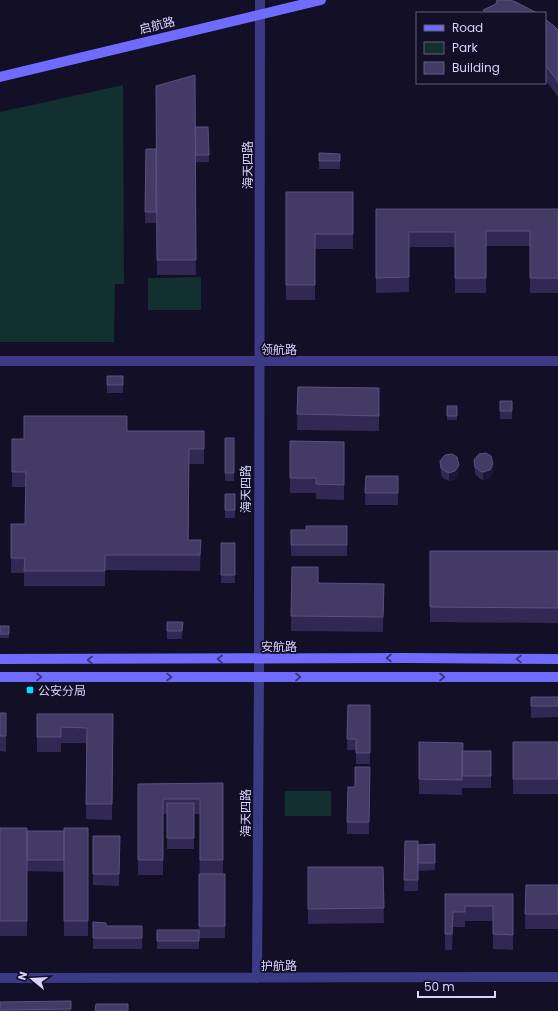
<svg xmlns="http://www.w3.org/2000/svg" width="558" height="1011" viewBox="0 0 558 1011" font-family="Poppins,'Noto Sans SC',sans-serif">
	<rect width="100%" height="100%" fill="#130f26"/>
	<path fill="#12302f" d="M123 85 124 284H115L114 342H0V112Z
		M201 277V310H148V278Z
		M285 791H331V816H285Z"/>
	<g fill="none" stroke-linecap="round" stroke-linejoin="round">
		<path stroke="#3d3a85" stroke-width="10" d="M0 361H558
			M0 978 558 977
			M257 978 259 677 260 0"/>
		<path stroke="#6f6bff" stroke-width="10" d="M0 77 321 0
			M0 659 407 658 558 659
			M0 677H558"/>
	</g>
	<path fill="#312854" d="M545 19 558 30V98L556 94 545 80Z
		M195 127 209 155V162H196L195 149 196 275H157L156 184V223H145L146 149H156Z
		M319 153 340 154V169H319Z
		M286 192H353V249H315V300H286Z
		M376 209H558V293H530V246H486V293H455V247H409V292L376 293Z
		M107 376H123V393H107Z
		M298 387 379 388V431L297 430Z
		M500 401H512V419H500Z
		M447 406H457V420H447Z
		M127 431H204V464H189V540H201L200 571 105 570V586H24V573H11V524H25L26 487H12V439H24Z
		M225 438H234V481H225Z
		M290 441 344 442V500L316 499V493H290Z
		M474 460 493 472 490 478 483 480 480 479 475 474Z
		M440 461 459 473 455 479 449 481 443 478 441 475Z
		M366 476H398V505H365Z
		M225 494 235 510V518H225Z
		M347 526V556H291V530H306Z
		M221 543H235V583H221Z
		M430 551H558V623L430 622Z
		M292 567 318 583 384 584 383 632 291 631Z
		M167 622H183L182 639H167Z
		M0 626H9V638H0Z
		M531 697H558V717L531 718Z
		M348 705H370V764H356V750H347Z
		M0 713H6V752L0 751Z
		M37 714H113L112 820 86 819 87 743H61V752H37Z
		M419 742 463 751H491V788H462V772V795L419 794Z
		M513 742H558V794H513Z
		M370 767 369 834H347V822L355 787Z
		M223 783V874H225V938H199V934V949H157V930H199L200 814H194V849H167V814H163V875H138V784Z
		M0 828 27 831H64L88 828V936H64V843V872L27 871V936H0Z
		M93 836H120L119 886 93 885Z
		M405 841 418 845 435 844V870L418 871V852V891H404Z
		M308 867H383L384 923 308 924Z
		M526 885H558V929H525Z
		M445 894H513V950L493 949V921H465V927H453L452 950H445Z
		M93 922 106 926H142V949H93Z
		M71 1001V1011H0V1002Z"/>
	<path fill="#1d163a" d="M493 464V472L490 478 483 480V472Z
		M459 465V473L455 479 449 481V473Z"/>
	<path fill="#433a66" stroke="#5a527e" d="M497 0H510L516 2 537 13H485L483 10 496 4Z
		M545 19 554 26 558 30V83L556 79 545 65Z
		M195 75 196 260H157L156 86Z
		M195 127H208L209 155H196Z
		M146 149H156V212H145Z
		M319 153 340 154V161H319Z
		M286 192H353V234H315V285H286Z
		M376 209H558V278H530V231H486V278H455V232H409V277L376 278Z
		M107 376H123V385H107Z
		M298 387 379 388V416L297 414Z
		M500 401H512V411H500Z
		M447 406H457V416H447Z
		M24 416H127V431H204V449H189L188 540H201L200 555H105V571H24L25 558H11V524H25L26 472H12V439H24Z
		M225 438H234V473H225Z
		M290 441 344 442V485L316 484V478H290Z
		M486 453 491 456 493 464 490 470 483 472 480 471 475 467 474 460 479 454Z
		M452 454 457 457 459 465 455 471 449 473 443 470 441 468 440 461 445 455Z
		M366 476H398V493H365Z
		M225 494H235V510H225Z
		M306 526H347V545H291V530H306Z
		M221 543H235V575H221Z
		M430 551H558V608L430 607Z
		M292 567H318V583L384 584 383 617 291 616Z
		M167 622H183L182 631H167Z
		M0 626H9V634H0Z
		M531 697H558V706H531Z
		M348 705H370V753H356V739H347Z
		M0 713H6V736H0Z
		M37 714H113L112 804H86L87 728 61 727V737H37Z
		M419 742 463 743 462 780 419 779Z
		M513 742H558V779H513Z
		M462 751H491V776H462Z
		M355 767H370L369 822H347L348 787H355Z
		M223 783V860H200V799H163V860H138V784Z
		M167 803H194V838H167Z
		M0 828H27V921H0Z
		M64 828H88V921H64Z
		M27 831H64V860H27Z
		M93 836H120L119 874H93Z
		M405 841H418V880H404Z
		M435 844V863H418V845Z
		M308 867H383L384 908 308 909Z
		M199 874H225V926H199Z
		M526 885H558V914H525Z
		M445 894H513V935L493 934V906H465V912H453L452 934H445Z
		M93 922 106 923V926H142V938H93Z
		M157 930H199V941H157Z
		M71 1001V1009L0 1010V1002Z
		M96 1004H128V1011H95Z"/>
	<defs><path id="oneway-chevron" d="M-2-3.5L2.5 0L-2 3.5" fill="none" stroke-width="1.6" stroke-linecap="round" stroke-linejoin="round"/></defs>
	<g stroke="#38347d">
		<use href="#oneway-chevron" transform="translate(389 658) rotate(180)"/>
		<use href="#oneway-chevron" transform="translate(220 659) rotate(180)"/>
		<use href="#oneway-chevron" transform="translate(519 659) rotate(-180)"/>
		<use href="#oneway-chevron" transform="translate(90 660) rotate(-180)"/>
		<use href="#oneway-chevron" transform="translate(39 677)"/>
		<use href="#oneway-chevron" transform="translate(169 677)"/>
		<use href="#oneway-chevron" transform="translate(298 677)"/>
		<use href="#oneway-chevron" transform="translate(442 677)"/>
	</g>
	<rect fill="#00e5ff" stroke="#130f26" stroke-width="1.5" x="26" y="686" width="8" height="8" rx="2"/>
	<g text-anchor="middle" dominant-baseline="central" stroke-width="3.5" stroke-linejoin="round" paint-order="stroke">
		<g font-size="12" fill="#d9d4ff" stroke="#130f26">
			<text transform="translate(157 25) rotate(-14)">启航路</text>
			<text transform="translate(247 165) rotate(-90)">海天四路</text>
			<text x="279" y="349">领航路</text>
			<text transform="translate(245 489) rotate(-90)">海天四路</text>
			<text x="279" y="646">安航路</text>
			<text transform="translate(245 813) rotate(-90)">海天四路</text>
			<text x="279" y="965">护航路</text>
		</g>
		<g font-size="12" fill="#d9d4ff" stroke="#130f26" text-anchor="start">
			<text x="38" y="690">公安分局</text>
		</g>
	</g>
	<rect x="416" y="12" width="130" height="72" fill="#130f26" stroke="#625e7d"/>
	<rect x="424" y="25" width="20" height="6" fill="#6f6bff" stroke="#625e7d"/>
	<text x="452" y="32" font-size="12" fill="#d9d4ff">Road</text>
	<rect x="424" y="42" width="20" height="12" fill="#12302f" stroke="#625e7d"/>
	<text x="452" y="52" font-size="12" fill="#d9d4ff">Park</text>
	<rect x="424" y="62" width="20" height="12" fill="#433a66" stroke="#625e7d"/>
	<text x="452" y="72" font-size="12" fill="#d9d4ff">Building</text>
	<g transform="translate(32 979) rotate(288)" stroke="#130f26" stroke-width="3" paint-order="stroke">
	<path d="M0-3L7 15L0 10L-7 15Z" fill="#d9d4ff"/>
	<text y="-6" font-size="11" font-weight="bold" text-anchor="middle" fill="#d9d4ff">N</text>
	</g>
	<path d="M418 991v6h77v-6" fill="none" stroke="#d9d4ff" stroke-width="2"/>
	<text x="424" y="991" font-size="12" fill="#d9d4ff" stroke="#130f26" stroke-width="3" paint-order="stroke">50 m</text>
</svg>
